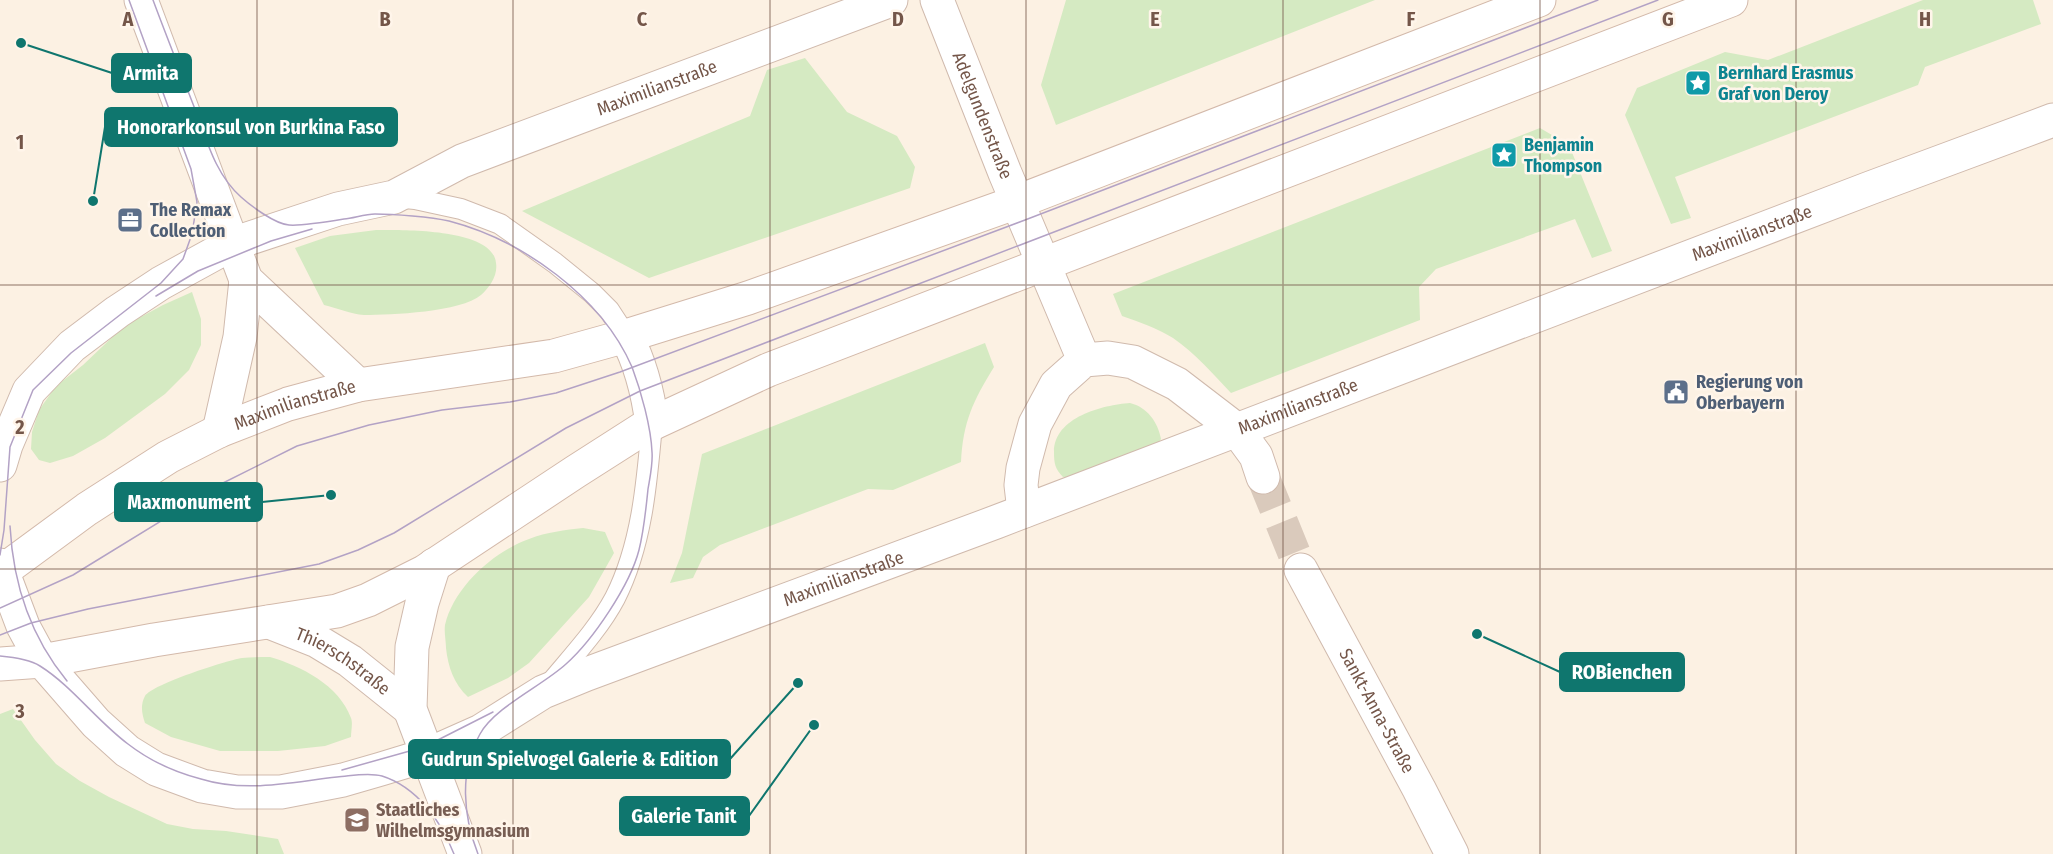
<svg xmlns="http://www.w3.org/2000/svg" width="2053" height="854" viewBox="0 0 2053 854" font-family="'Fira Sans Condensed',sans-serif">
	<rect width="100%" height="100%" fill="#fcf1e3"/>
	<path fill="#d5eac2" d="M1066 0H1375L1056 125 1041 85Z
		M1923 0H2033L2041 24 1925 67 1918 85 1675 177 1691 218 1671 224 1625 115 1637 88 1725 52 1768 60Z
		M805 58 847 112 897 136 915 167 910 188 649 278 522 211 750 116 767 70Z
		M1540 128 1569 145 1612 251 1592 258 1575 219 1436 269 1419 287 1420 320 1231 393C1213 374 1195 353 1173 338 1157 328 1139 322 1122 316L1113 294Z
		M376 230C402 230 493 228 496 263 498 275 490 287 481 295 461 312 391 315 364 315 351 314 337 308 324 305L295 248 330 236Z
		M192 292 201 319V345L189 370 165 394 105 438 73 456 50 463 39 460 31 449 32 432 39 410 56 386 83 365 124 326 163 305Z
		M985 343 994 367C973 401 963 422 961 462L893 490 868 489 720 545 703 557 693 578 670 583 682 553 702 454Z
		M1130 403C1147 407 1158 422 1161 439L1156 447 1073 477H1063C1055 469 1054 463 1054 452 1054 417 1103 405 1130 403Z
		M583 528 605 532 614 553 589 597 529 663 508 678 468 697C454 684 448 667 446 648 446 641 444 632 445 625 454 587 493 552 529 539 547 532 565 530 583 528Z
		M270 657C301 666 339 685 351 718 353 723 351 731 351 737L325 746 278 751H220L171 737 145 723C142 714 140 705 145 696 153 684 225 661 242 658 251 657 261 657 270 657Z
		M13 709 35 740 56 764 80 781 109 797 167 824 193 829 226 831 278 839 284 854H0V714Z"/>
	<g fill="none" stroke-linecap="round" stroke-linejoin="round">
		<path stroke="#dacabc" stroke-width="33" stroke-dasharray="33 16" stroke-linecap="butt" d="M1263 477 1301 570"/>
		<defs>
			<path id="lane" d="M395 197 415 199 461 209 500 224 555 263 592 293 609 310 626 336
				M548 686C571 658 598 630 615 598 642 545 647 482 652 424"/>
			<g id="street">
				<path d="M141 0 246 280 358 385"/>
				<path id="s1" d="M937 0 1005 173 1084 360"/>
				<path d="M626 336C641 364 648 393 652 424"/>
				<path d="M219 431 240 337 246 280"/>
				<path id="s2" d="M0 465 6 445 29 391 72 346 117 312 161 283 232 244 338 209 394 197 462 161 891 0"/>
				<path d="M1024 511 1021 485 1023 468 1035 424 1056 385 1084 360 1108 358 1133 362 1177 384 1237 430 1256 456 1263 477"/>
				<path id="s3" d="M0 565 23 626 42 661 96 723 127 751 156 769 202 786 237 792H281L343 780 381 769 427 755 481 731 543 692 587 674 996 522 1870 188 2053 120"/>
				<path d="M434 565 422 603 412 647 410 709 465 854"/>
				<path id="s4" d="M1301 570 1419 789 1452 854"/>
				<path id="s5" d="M269 622 317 641 350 661 410 709"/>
			</g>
			<g id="secondary">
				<path id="s6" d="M0 573 87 509 168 457 219 431 288 404 358 385 554 356 626 336 748 298 1017 202 1539 0"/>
				<path d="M0 664 42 661 154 640 337 611 368 600 424 572 575 472 647 426 768 370 1731 0"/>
			</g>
		</defs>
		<use href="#lane" stroke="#d0baad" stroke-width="22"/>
		<use href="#street" stroke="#d0baad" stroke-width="35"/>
		<use href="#secondary" stroke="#d3b9aa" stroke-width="35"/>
		<use href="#lane" stroke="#fff" stroke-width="20"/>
		<use href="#street" stroke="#fff" stroke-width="33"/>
		<use href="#secondary" stroke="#fff" stroke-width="33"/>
		<path stroke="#b3a2c5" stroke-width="1.5" d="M153 0C166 35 180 70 193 104 206 137 214 173 241 197 251 206 275 224 289 225 300 226 332 221 344 219 354 218 365 214 375 214 394 214 431 217 449 221 522 240 601 296 632 367 641 391 651 427 652 452 653 464 650 477 648 489 646 509 644 530 639 550 630 585 593 640 566 664 542 686 495 707 480 734 459 771 463 816 478 854
			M156 296 198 271 271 241 312 229
			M10 526C13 583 30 636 67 681
			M0 555 4 530 10 447 33 390 71 353 161 283 183 259 192 234 197 202 191 169 129 0
			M0 608 73 575 223 483 297 446 369 425 442 410 510 402 556 393 620 372 1025 220 1598 0
			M0 635 31 623 88 609 319 564 358 550 394 533 566 428 640 391 1658 0
			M0 656C12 657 29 659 40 666 72 686 97 721 128 744 150 761 174 772 201 779 246 793 291 782 337 777 351 776 368 772 382 776 417 787 441 821 454 854
			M342 770 424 747 493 712"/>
	</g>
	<path fill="none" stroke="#745649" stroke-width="1.5" stroke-opacity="0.55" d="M257 0V854M513 0V854M770 0V854M1026 0V854M1283 0V854M1540 0V854M1796 0V854M0 285H2053M0 569H2053"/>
	<defs>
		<symbol id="sight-square" viewBox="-11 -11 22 22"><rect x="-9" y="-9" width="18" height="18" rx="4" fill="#0f9aa8" stroke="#fff5ea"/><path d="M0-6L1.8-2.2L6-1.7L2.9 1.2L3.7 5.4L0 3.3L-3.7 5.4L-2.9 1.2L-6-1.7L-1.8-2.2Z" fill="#fff"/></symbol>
		<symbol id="office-square" viewBox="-11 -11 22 22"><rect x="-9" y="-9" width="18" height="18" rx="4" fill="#5c6f8a" stroke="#fff5ea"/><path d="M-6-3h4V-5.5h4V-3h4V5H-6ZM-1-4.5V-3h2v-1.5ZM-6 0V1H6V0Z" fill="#fff"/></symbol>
		<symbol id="civic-square" viewBox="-11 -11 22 22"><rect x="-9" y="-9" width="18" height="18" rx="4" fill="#5c6f8a" stroke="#fff5ea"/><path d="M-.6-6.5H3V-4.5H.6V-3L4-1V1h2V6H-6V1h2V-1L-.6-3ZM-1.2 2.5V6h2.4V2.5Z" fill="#fff"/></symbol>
		<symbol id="school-square" viewBox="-11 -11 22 22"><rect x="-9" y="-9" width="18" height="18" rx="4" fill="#8d6e63" stroke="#fff5ea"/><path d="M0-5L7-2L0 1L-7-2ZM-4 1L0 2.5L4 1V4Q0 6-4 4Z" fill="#fff"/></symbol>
	</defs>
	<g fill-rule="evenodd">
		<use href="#sight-square" x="1683" y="68" width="30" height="30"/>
		<use href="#sight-square" x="1489" y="140" width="30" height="30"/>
		<use href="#office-square" x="115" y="205" width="30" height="30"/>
		<use href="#civic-square" x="1661" y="377" width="30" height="30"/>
		<use href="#school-square" x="342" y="805" width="30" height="30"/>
	</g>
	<g text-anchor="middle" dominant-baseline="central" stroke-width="5" stroke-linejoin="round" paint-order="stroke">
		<g font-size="18" font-weight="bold" fill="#0d838f" stroke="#fff5ea" text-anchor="start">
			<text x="1718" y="73">Bernhard Erasmus<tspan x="1718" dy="21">Graf von Deroy</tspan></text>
			<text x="1524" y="145">Benjamin<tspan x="1524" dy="21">Thompson</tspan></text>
		</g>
		<g font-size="18" fill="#745649" stroke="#fff5ea">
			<text stroke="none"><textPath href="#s2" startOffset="786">Maximilianstraße</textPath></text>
			<text stroke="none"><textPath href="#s1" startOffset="124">Adelgundenstraße</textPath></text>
			<text stroke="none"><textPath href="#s3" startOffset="1968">Maximilianstraße</textPath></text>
			<text stroke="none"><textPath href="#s6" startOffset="342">Maximilianstraße</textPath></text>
			<text stroke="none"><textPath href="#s3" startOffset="1482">Maximilianstraße</textPath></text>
			<text stroke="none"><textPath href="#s3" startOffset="996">Maximilianstraße</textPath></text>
			<text stroke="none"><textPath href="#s5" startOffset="84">Thierschstraße</textPath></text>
			<text stroke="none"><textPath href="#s4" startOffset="160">Sankt-Anna-Straße</textPath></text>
		</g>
		<g font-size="18" font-weight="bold" fill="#4e5e75" stroke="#fff5ea" text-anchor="start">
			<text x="150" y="210">The Remax<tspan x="150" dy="21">Collection</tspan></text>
			<text x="1696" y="382">Regierung von<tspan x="1696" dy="21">Oberbayern</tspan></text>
		</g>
		<g font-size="18" font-weight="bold" fill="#785e54" stroke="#fff5ea" text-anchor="start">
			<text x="376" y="810">Staatliches<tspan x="376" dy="21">Wilhelmsgymnasium</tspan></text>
		</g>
	</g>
	<g font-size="20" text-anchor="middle" font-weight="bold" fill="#745649" stroke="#fff5ea" stroke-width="5" stroke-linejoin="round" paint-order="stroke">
		<text x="128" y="26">A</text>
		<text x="385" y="26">B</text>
		<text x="642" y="26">C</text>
		<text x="898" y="26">D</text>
		<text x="1155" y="26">E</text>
		<text x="1411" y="26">F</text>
		<text x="1668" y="26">G</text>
		<text x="1925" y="26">H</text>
		<text x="20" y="149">1</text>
		<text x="20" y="434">2</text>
		<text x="20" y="718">3</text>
	</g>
	<path fill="none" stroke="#0f766e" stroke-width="2" d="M21 43L112 73M93 201L105 127M331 495L262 502M1477 634L1560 672M798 683L730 759M814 725L749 816"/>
	<g fill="#0f766e" stroke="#fff5ea" stroke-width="2">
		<circle cx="21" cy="43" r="6"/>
		<circle cx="93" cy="201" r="6"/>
		<circle cx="331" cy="495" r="6"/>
		<circle cx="1477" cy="634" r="6"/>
		<circle cx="798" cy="683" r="6"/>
		<circle cx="814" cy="725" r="6"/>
	</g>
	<g fill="#0f766e" stroke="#0f766e" stroke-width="2">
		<rect x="112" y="54" width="79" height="38" rx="6"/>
		<rect x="105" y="108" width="292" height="38" rx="6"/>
		<rect x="115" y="483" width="147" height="38" rx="6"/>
		<rect x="1560" y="653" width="124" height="38" rx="6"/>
		<rect x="409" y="740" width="321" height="38" rx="6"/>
		<rect x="620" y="797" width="129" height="38" rx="6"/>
	</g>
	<g font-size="20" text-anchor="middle" font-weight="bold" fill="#fff">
		<text x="151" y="80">Armita</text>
		<text x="251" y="134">Honorarkonsul von Burkina Faso</text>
		<text x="189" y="509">Maxmonument</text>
		<text x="1622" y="679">ROBienchen</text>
		<text x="570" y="766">Gudrun Spielvogel Galerie &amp; Edition</text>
		<text x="684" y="823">Galerie Tanit</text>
	</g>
</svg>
